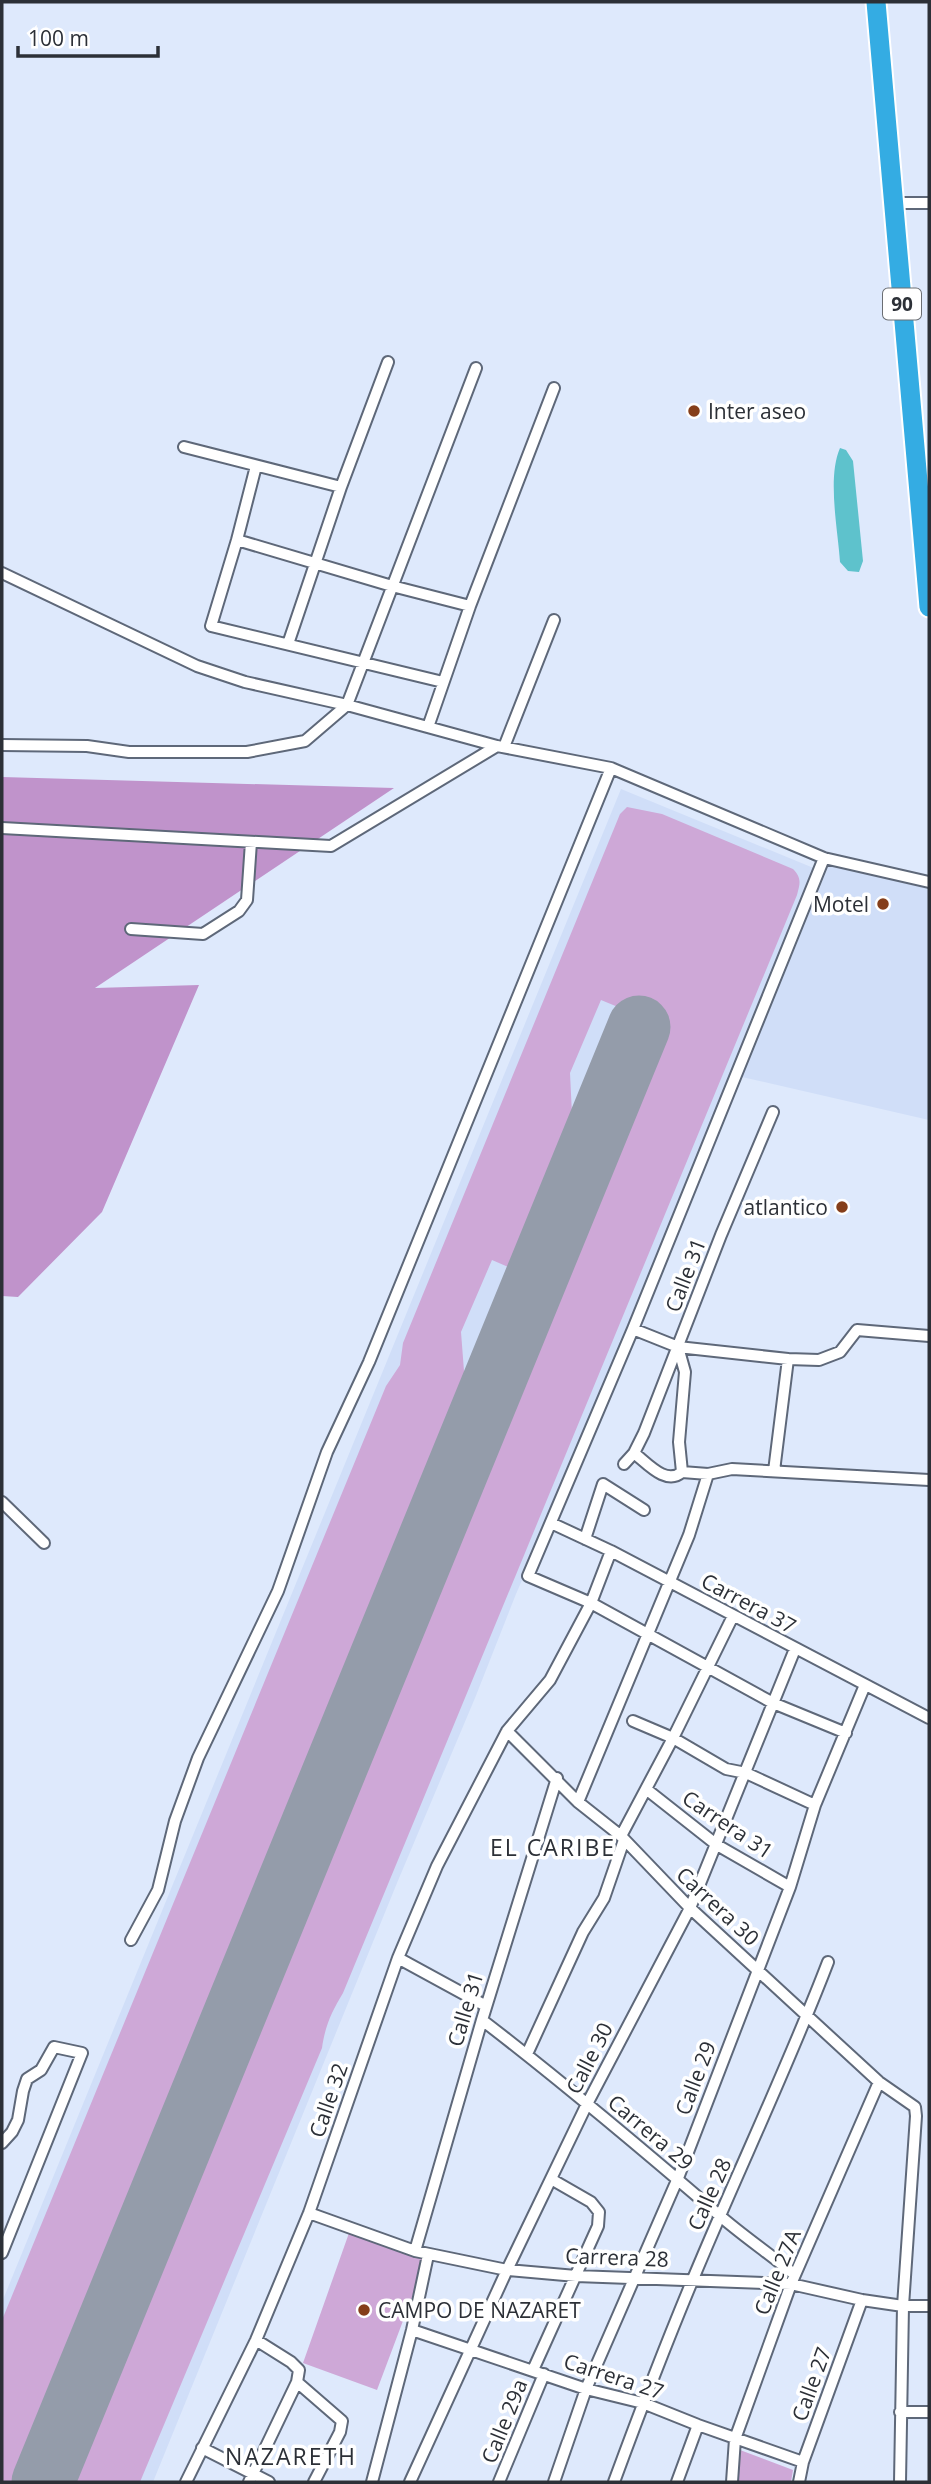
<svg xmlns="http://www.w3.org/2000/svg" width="931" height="2484" viewBox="0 0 931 2484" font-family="'Open Sans',sans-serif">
	<rect width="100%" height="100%" fill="#dee9fc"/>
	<path fill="#d0def8" d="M621 789 816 869 561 1491 516 1594 475 1698 397 1883 153 2482H2V2302Z
		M829 865 929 889V1120L742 1077Z"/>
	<path fill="#cea8d7" d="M627 807 662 814 793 869C802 878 800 884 797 895L343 1993C332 2011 325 2026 322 2048L140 2482H67L664 1026 601 1000 570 1073 573 1135 515 1270 492 1260 461 1332 466 1397 22 2482H2V2320L386 1386 400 1365 403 1343 620 814Z
		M349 2233 427 2257 377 2390 303 2363Z
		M740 2450 793 2470 791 2482H738Z"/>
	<path fill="#c093cb" d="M2 777 394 788 95 988 199 985 102 1212 18 1297 2 1296Z"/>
	<path fill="#5ec2cc" d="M840 448 846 450 853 461 863 561 859 572 848 571 840 562C838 530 827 478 840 448Z"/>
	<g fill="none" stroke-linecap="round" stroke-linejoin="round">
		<path stroke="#949caa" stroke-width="63" d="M43 2482 639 1027"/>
		<defs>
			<path id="street" d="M894 203H929
				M184 447 341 487
				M256 466 237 540 211 626 443 682
				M237 540 392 586 470 606
				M2 573 197 666 245 682 347 705 497 746 611 768 824 858 929 882
				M288 644 341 487 388 362
				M428 727 470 606 554 388
				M2 745 87 746 129 752H247L305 741 347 705 476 368
				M504 747 554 620
				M2 828 331 846 497 746
				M824 858 633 1329 528 1576 591 1603 773 1703 846 1733
				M131 929 203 934 239 911 247 900 251 842
				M633 1329 678 1347 788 1359 819 1360 840 1352 857 1330 929 1336
				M678 1347 685 1372 679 1442 682 1472
				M634 1453C647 1463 666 1486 682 1472
				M624 1464 634 1453 644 1433 721 1235 773 1112
				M774 1471 788 1359
				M682 1472 708 1474 732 1469 929 1480
				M2 1502 44 1543
				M551 1523 611 1551 929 1718
				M585 1539 603 1484 644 1510
				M633 1721 673 1738 726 1769 746 1773 815 1805
				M507 1731 578 1802 621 1836 690 1908 879 2082 915 2107 916 2116 903 2306 900 2482
				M646 1789 717 1845 790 1887
				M578 1802 689 1535 708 1474
				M621 1836 673 1738 733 1616
				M131 1940 158 1890 175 1821 198 1758 278 1591 327 1452 369 1362 611 768
				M398 1958 486 2006
				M482 2020C563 2082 641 2148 719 2215 743 2236 770 2254 795 2275
				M527 2054 583 1932 604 1898 624 1840
				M2 2143 12 2132 18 2120 23 2091 27 2079 41 2070 54 2047 82 2053 2 2253
				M309 2213 415 2251 507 2270 576 2276 791 2284 862 2300 903 2306H929
				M415 2251 482 2020 557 1778
				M412 2330 586 2389 643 2403 698 2425 803 2462
				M533 2370 598 2226 599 2212 591 2202 551 2179
				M297 2382 342 2421 340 2432 314 2482
				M900 2412H929
				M202 2448 269 2482
				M186 2482 256 2340 309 2213 398 1958 437 1866 507 1731 550 1680 591 1603 611 1551
				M249 2482 297 2382 299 2370 291 2362 256 2340
				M372 2482 412 2330 428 2255
				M410 2482 507 2270 587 2104 690 1908 795 1649
				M499 2482 544 2374
				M554 2482 586 2389 678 2178 790 1887 815 1805 865 1685
				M614 2482C639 2414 665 2346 693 2279 737 2173 787 2069 828 1962
				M677 2482 698 2425
				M732 2482 735 2439 791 2284 879 2082
				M799 2482 803 2462 862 2300"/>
			<path id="highway" d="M876 2 929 607"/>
		</defs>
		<use href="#street" stroke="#5e6879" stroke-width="14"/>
		<use href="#highway" stroke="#fff" stroke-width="23"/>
		<use href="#street" stroke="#fff" stroke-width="10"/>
		<use href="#highway" stroke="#34ace3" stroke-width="19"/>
	</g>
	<g fill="#853e1a" stroke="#fff" stroke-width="2.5">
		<circle cx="694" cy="411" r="7"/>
		<circle cx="883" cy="904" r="7"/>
		<circle cx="842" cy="1207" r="7"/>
		<circle cx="364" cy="2310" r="7"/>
	</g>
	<g text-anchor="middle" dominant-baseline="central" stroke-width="7" stroke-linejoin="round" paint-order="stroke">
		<rect fill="#fff" stroke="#6b6e73" stroke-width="2" x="883" y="288.5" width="38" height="31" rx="5"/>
		<g font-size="19" font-weight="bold" fill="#2c3037">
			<text x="902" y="304">90</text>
		</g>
		<g font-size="21" fill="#2c3037" stroke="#fff" text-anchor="start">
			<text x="708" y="411">Inter aseo</text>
			<text x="869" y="904" text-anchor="end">Motel</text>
			<text x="828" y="1207" text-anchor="end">atlantico</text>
			<text x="378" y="2310">CAMPO DE NAZARET</text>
		</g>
		<g font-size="21" fill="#2c3037" stroke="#fff">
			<text transform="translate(685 1275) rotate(-69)">Calle 31</text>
			<text transform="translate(749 1603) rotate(28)">Carrera 37</text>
			<text transform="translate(728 1824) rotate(34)">Carrera 31</text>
			<text transform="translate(718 1906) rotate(43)">Carrera 30</text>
			<text transform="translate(465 2009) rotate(-73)">Calle 31</text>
			<text transform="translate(589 2058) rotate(-63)">Calle 30</text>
			<text transform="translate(695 2078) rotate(-69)">Calle 29</text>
			<text transform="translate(328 2100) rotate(-71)">Calle 32</text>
			<text transform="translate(651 2132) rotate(40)">Carrera 29</text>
			<text transform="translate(709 2194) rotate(-66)">Calle 28</text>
			<text transform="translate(617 2257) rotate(2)">Carrera 28</text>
			<text transform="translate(777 2272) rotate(-68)">Calle 27A</text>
			<text transform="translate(614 2376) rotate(18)">Carrera 27</text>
			<text transform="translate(811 2384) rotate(-70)">Calle 27</text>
			<text transform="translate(504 2421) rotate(-68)">Calle 29a</text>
		</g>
		<g font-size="23" letter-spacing="2" fill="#2c3037" stroke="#fff">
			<text x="553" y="1847">EL CARIBE</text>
			<text x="291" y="2456">NAZARETH</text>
		</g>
	</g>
	<rect width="931" height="2484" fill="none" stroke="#2c3037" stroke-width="7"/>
	<path d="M18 46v10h140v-10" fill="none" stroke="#2c3037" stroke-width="3.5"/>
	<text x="28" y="46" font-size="21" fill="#2c3037" stroke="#ffffff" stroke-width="5" paint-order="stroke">100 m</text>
</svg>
